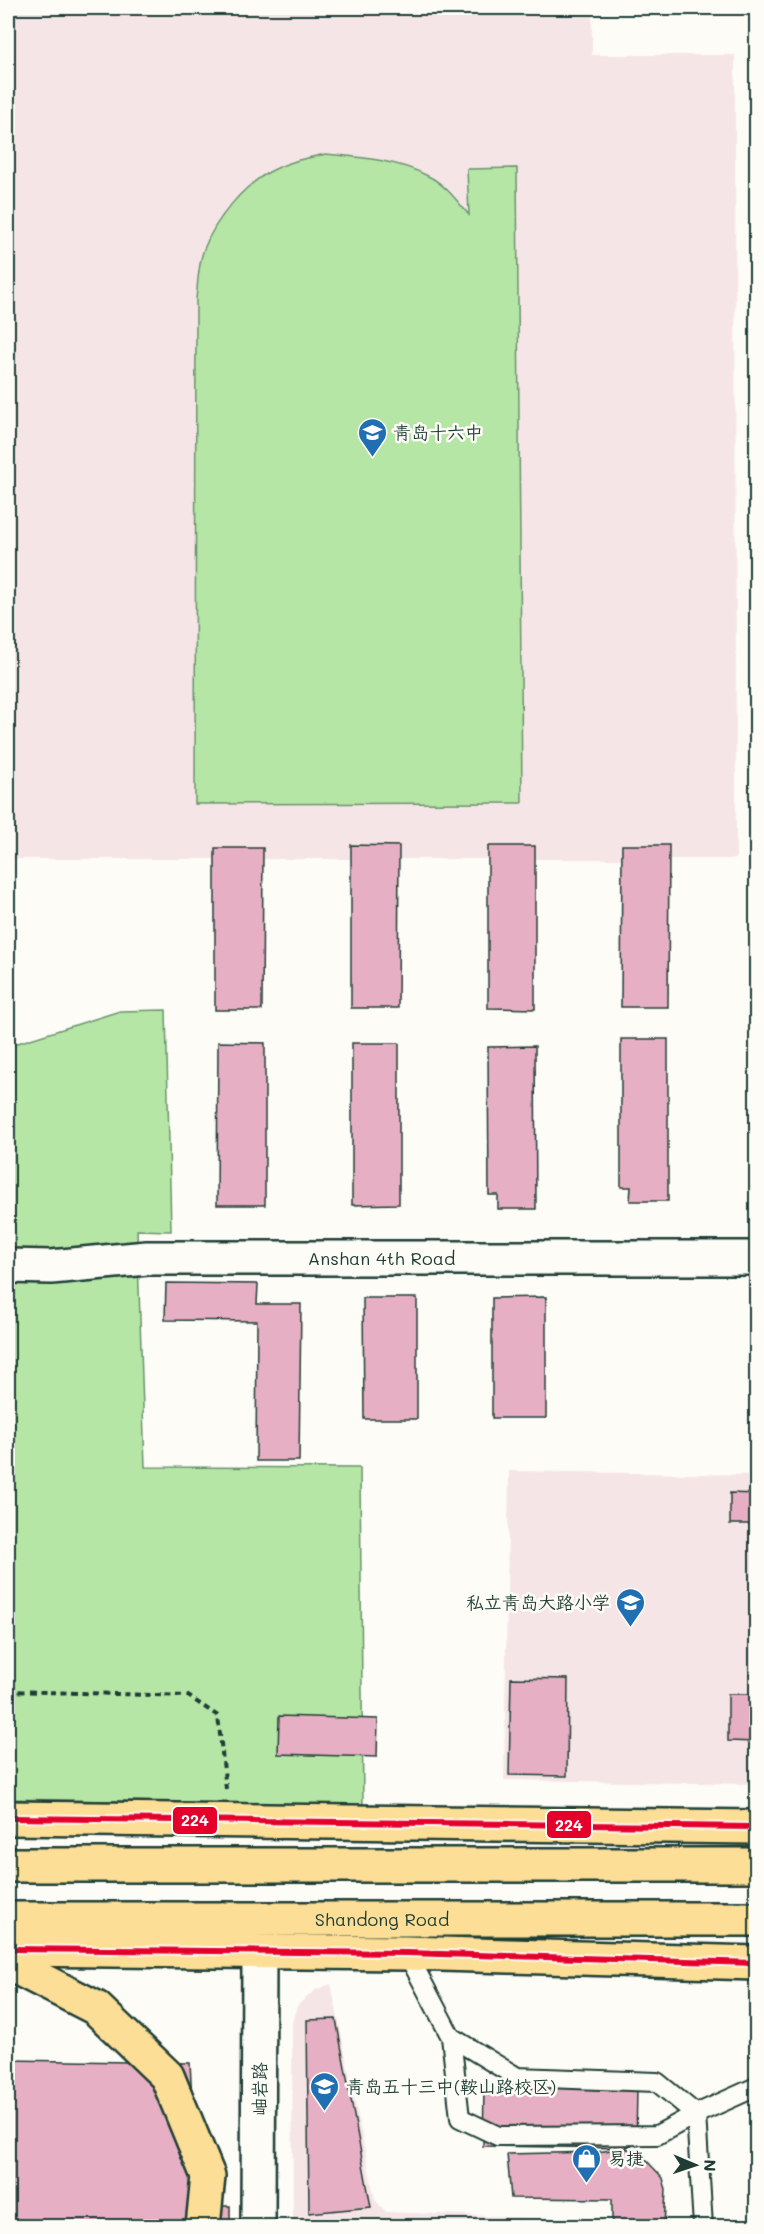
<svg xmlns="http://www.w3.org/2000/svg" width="764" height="2234" viewBox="0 0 764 2234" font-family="Mali,'LXGW WenKai TC',sans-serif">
	<rect width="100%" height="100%" fill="#fdfcf7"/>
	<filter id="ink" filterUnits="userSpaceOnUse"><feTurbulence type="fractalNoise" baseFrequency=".0167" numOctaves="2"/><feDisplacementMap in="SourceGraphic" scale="12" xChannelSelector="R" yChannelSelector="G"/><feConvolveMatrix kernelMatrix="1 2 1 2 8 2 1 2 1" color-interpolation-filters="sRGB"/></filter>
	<g filter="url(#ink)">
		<path fill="#f6e5e7" d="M8 8H592V55H735L736 859H8Z
			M509 1471 756 1475V1784L504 1780Z
			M331 1984 375 2200 386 2212 584 2220 585 2226H293L292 2023 297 2006 315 1990Z"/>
		<path fill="#b6e6a6" stroke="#6a926d" stroke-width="1.5" d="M326 154C360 157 397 160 428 176 445 184 457 201 469 215L467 169 517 168 522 803 195 804 196 299C198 283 198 264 204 249 215 220 244 184 273 170 290 161 307 158 326 154Z
			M166 1010 171 1231 137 1230 145 1467 360 1468 363 1806 8 1799V1046L120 1011Z"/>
		<path fill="#e7afc3" stroke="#1f3d34" stroke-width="1.5" d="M351 845 399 846 398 1008H351Z
			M622 845H669L668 1007H621Z
			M488 846H535V1009L488 1008Z
			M215 848H263L262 1010H215Z
			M621 1039H668V1201H630L631 1187H621Z
			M218 1042 265 1043V1205H217Z
			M352 1043H399V1204L352 1205Z
			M535 1046 536 1209H498V1195H489L488 1047Z
			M166 1283 258 1284 257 1304H301L299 1461H256L257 1321 165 1320Z
			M546 1297V1418H492V1298Z
			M363 1298H417V1419H364Z
			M730 1493 756 1494V1524H730Z
			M511 1678 568 1679 567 1776 509 1775Z
			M728 1694H756V1742L728 1741Z
			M279 1716 378 1719 377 1757 278 1754Z
			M336 2019 371 2207 309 2213 307 2020Z
			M8 2060 190 2063 198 2206H230V2226H8Z
			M484 2088H637L636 2142 625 2148 483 2146Z
			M625 2148 634 2151 646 2160 663 2178 666 2190 664 2226H612V2199L511 2198 507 2154 597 2152Z"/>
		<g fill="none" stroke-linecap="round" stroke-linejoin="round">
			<defs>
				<path id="lane" d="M407 1953 451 2037 517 2077 657 2082 696 2114 756 2087
					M451 2037 460 2118 498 2136 657 2135 696 2114 703 2226"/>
				<g id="street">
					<path id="s1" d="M8 1266 51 1267 147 1258H756"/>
					<path d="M258 2226 259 1952"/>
				</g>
				<g id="primary">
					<path d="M8 1818 756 1827"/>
					<path d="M8 1865H756"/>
					<path id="s2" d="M8 1919H756"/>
					<path d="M8 1949 407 1953 756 1963"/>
				</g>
				<path id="highway" d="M8 1963 96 2008 167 2076 208 2176 203 2226"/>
			</defs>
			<use href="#lane" stroke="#1f3d34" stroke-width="22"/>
			<use href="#street" stroke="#1f3d34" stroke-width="38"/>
			<use href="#primary" stroke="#1f3d34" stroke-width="38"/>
			<use href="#highway" stroke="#1f3d34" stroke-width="38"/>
			<path stroke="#1f3d34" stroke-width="4" stroke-dasharray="6 4.5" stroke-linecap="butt" d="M8 1691 188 1696 218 1716 226 1789"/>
			<use href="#lane" stroke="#fdfcf7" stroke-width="18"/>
			<use href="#street" stroke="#fdfcf7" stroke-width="33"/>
			<use href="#primary" stroke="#fcde96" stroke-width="33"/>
			<use href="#highway" stroke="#fcde96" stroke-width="33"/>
			<defs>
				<path id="bus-1" d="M8 1818 756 1827
					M8 1949 407 1953 756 1963"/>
			</defs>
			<use href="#bus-1" stroke="#fdfcf7" stroke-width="10"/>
			<use href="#bus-1" stroke="#e4002b" stroke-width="6"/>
		</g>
	</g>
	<defs>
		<symbol id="school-pin" viewBox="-11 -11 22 30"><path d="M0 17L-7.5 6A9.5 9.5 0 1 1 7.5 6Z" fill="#1f6fb2" stroke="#fdfcf7"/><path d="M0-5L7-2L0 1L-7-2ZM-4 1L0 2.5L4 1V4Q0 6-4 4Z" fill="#fff"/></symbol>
		<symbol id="shop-pin" viewBox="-11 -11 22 30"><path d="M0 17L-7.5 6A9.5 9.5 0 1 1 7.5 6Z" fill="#1f6fb2" stroke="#fdfcf7"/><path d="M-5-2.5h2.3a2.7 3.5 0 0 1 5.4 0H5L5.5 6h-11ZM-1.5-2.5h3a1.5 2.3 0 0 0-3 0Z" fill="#fff"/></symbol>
	</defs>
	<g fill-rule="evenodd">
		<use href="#school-pin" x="356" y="416" width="33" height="45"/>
		<use href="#school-pin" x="614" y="1586" width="33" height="45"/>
		<use href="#school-pin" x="308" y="2070" width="33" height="45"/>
		<use href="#shop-pin" x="570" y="2142" width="33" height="45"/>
	</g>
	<g text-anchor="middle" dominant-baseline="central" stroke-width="5" stroke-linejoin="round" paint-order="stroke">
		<g font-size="18" fill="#1f3d34" stroke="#fdfcf7" text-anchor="start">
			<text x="393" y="432">青岛十六中</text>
			<text x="610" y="1602" text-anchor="end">私立青岛大路小学</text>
			<text x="346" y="2086">青岛五十三中(鞍山路校区)</text>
			<text x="608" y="2158">易捷</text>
		</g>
		<g font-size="18" fill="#1f3d34" stroke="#fdfcf7">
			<text stroke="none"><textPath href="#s1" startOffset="374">Anshan 4th Road</textPath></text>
			<text stroke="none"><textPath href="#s2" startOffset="374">Shandong Road</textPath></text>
			<text transform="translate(259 2089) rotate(-90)">岫岩路</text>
		</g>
	</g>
	<g stroke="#fdfcf7" stroke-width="2">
		<rect x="172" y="1806" width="46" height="29" rx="6" fill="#e4002b"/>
		<rect x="546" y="1810" width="46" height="29" rx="6" fill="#e4002b"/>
	</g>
	<g font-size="16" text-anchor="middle" font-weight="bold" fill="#fff">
		<text x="195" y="1826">224</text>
		<text x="569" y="1831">224</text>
	</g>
	<rect width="764" height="2234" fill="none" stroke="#fdfcf7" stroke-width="30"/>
	<rect x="15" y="15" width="734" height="2204" fill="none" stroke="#1f3d34" stroke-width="2" filter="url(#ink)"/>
	<g transform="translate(695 2165) rotate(92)" stroke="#fdfcf7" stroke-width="4.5" paint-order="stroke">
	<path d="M0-4.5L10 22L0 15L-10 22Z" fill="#1f3d34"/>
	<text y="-9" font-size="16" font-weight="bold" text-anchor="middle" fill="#1f3d34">N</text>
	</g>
</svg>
